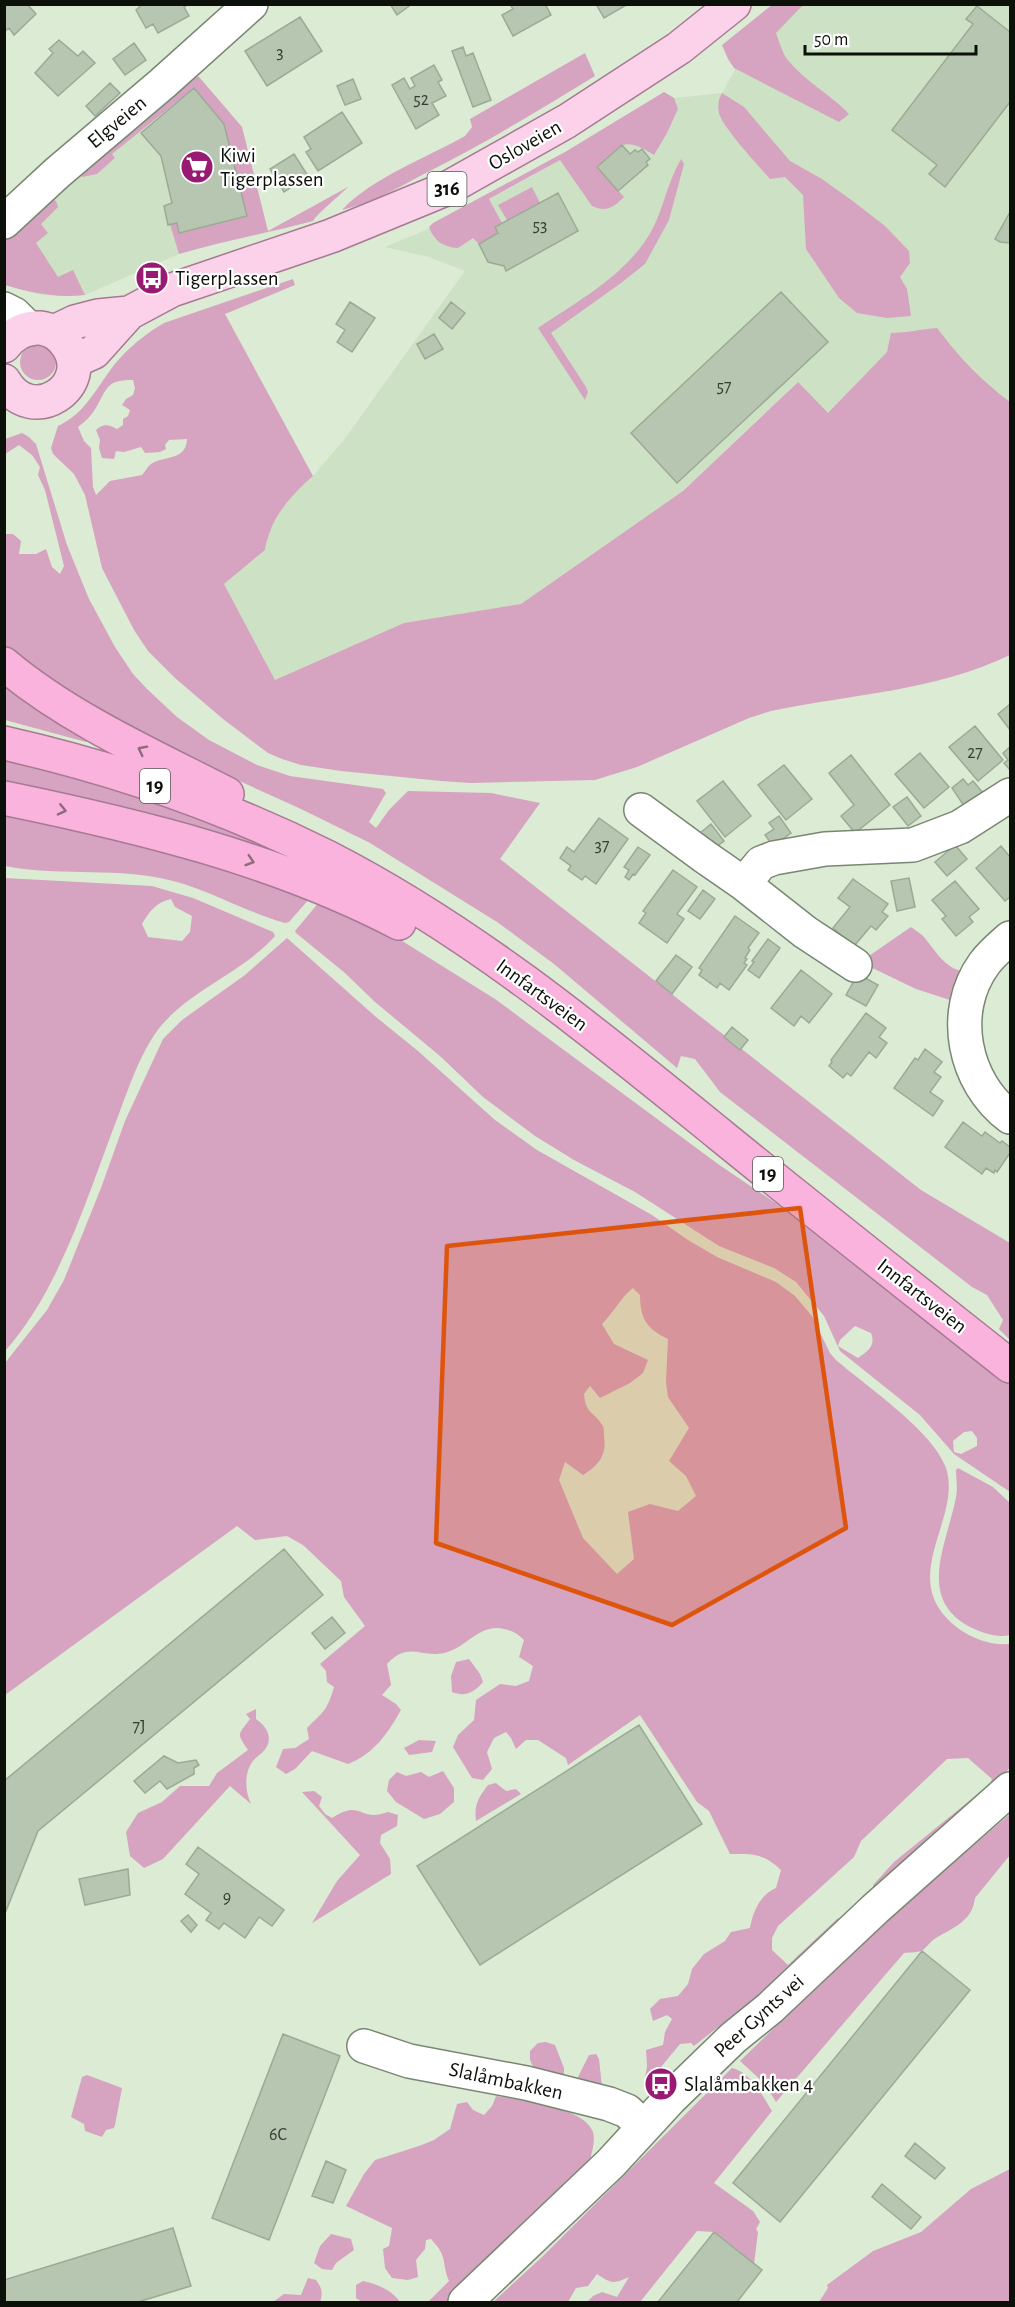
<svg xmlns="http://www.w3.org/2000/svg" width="1015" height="2307" viewBox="0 0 1015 2307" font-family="'Alegreya Sans',sans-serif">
	<rect width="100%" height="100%" fill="#dbebd4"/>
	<path fill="#cde1c4" d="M780 5H1010V402L991 387 951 347 937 329 911 333H892L887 352 828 414 797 382 683 491 521 604 404 623 275 680 224 584 265 550 268 533 289 497 313 476 344 440 465 271 429 257 385 247 450 220 527 179 656 100 722 93 736 68 738 39Z
		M194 71 242 127 268 232 227 240 179 254 85 295 58 296 37 294 5 285 39 202Z"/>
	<path fill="#d6a4c0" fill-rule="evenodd" d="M773 4 803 5 776 33C779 41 782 52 787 59 804 81 830 94 849 114L839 122 734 68 728 59 722 45Z
		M585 53 595 76C538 111 482 145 422 175 396 189 371 203 342 210 370 179 428 157 465 136L472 127 470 119Z
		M194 76 199 77 242 127 268 231 348 187C338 197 319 212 313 221 268 233 223 241 179 254L170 224 177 223 180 233 247 216 224 124 194 88 112 154 115 158 97 174 82 177 80 173Z
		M664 92 674 98 678 109 667 133 654 155C644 149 634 142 622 145L597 167 624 197C614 207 606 213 592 206L560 160 489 199 502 223 495 227 498 233 479 244 473 238 458 248C443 247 434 241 429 227L433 223 565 152Z
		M722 93 744 107 790 161 822 179 854 202 885 226 909 251 910 263 900 277 907 289 911 316 887 318 857 313 839 298 806 249 803 195 785 177 770 179C757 164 727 132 720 116 717 108 718 100 722 93Z
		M681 159 684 164 669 220 645 264 621 283 551 333 586 387 588 392 585 400 538 328C579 300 629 274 653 228 664 206 668 181 681 159Z
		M532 187 540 203 507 220 498 205Z
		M51 199 56 201 58 207 41 224 48 233 36 243 58 277 73 270 85 295C56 298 32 293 5 285L4 233Z
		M293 279 295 285 225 314 313 476C289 497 270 519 265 550L224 584 275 680 404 623 521 604 683 491 798 382 828 413 887 352 891 333C907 333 921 329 937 328 958 356 982 381 1010 402V655C936 691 852 694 771 711L749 718 637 767 595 780 471 783 441 781 341 771 301 765 282 759 268 753 223 719 175 678 148 651 134 630 102 568 85 495 74 474 53 454 51 448 58 426C85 414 97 387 114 365 128 348 145 334 164 323ZM133 380 135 388 133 395 126 399 122 405 130 410 128 416 123 419V425L117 429C109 425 104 423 96 430L100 440 99 448 102 458 114 459 116 451 124 452 141 447 145 453 160 452 166 449 165 445 169 440 187 439C186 461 165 455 151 464 147 467 145 472 142 475L110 481 96 495 93 487 91 448 84 441 78 427C86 421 92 415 97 406 108 386 108 380 133 380Z
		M20 362a18 18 0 1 1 36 0a18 18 0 1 1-36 0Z
		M22 433 29 437 36 444 67 545 89 599 115 647 133 674 147 689 177 717 209 740 257 765 290 776 383 789 386 793 369 822 376 828 389 810 408 791 491 793 540 803 500 859 921 1190 1010 1243V1340L999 1329 1003 1320 987 1295 972 1287 720 1092 695 1059 681 1056 677 1068 554 964 497 922 370 843 301 809 184 756 90 708 5 648V534H13L21 541 19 554H36L46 549 52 567 60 574 64 566 45 490 38 475 40 467 32 455 19 445 5 454V461V439Z
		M4 677 90 740 86 742 5 720Z
		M4 755 127 790 266 845 265 850 5 790Z
		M5 810 190 854 310 898 289 922 285 923C242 911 203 886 160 878 109 868 56 876 5 866Z
		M5 878 152 886 193 898 273 932 275 936C240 976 179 993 151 1040 137 1063 129 1087 120 1111 90 1188 61 1289 5 1351ZM171 899 175 907 192 916 190 932 182 941 148 937 142 924C149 912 156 902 171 899Z
		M320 901 399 939 495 999 718 1164 808 1225 1010 1382V1492L954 1454 920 1415 840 1351 824 1316 796 1282 774 1268 719 1246 635 1192 574 1160 535 1136 483 1097 440 1056 375 1002 345 973 296 933 295 931ZM855 1326 871 1333C876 1346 868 1351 858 1358L838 1346 840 1340ZM972 1431 977 1438V1446L961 1454 954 1452 953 1441 964 1432Z
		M911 927C915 930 920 933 923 936 934 948 945 970 964 971L953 1001 916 989 860 962Z
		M287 938 376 1017 418 1051 495 1120 537 1150 652 1215 688 1240 717 1257 776 1282 795 1296 812 1316 830 1353 836 1360C866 1386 934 1432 946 1468 963 1521 893 1580 959 1629 974 1639 992 1646 1010 1644V1767L996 1785 878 1888H874L873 1885 894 1862 990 1784 992 1779 968 1758 947 1759 861 1841 854 1857 778 1926 772 1938V1950L788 1965 838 1918 841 1920 748 2010 722 2024 694 2046 691 2043 680 2044 661 2067 645 2078 647 2066 646 2050 663 2045 665 2032 672 2019 667 2015 653 2021 650 2009 660 1999 678 1996 688 1984 692 1969 704 1954 725 1941 731 1932 750 1928C753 1911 760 1895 776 1888L781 1870C762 1853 754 1854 730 1854L709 1811 697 1802 640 1715 568 1765 566 1758 538 1740H526L516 1749 511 1738 506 1732 494 1738 487 1752 492 1769 483 1780 472 1778 453 1747 458 1735 474 1720 476 1700 500 1684 516 1686 529 1681 533 1666 519 1657 524 1640C517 1633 513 1631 504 1629 479 1623 467 1648 444 1653 419 1658 409 1641 387 1664L391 1685 382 1695 396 1704 401 1710C388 1733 374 1754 348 1764L312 1751 295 1769 286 1774 276 1767 283 1749 295 1748 309 1739 307 1728C324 1711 327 1711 334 1687L327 1682 326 1671 320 1664 365 1626 344 1597 341 1581 303 1545 287 1536 255 1540 237 1526 5 1695V1363L47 1310 64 1280 101 1188 125 1121 163 1039 182 1020 245 975ZM633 1288 640 1295C640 1319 647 1329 668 1339L666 1382 668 1397 689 1428 669 1461 686 1476 696 1496 678 1511 650 1504 628 1512 634 1559 617 1574 583 1538 559 1480 565 1462 583 1475C599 1465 607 1455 604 1436 604 1434 604 1428 603 1426 594 1411 586 1415 584 1394L590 1386 600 1398 630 1383 643 1373 648 1360 614 1344 602 1324C614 1312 621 1297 633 1288Z
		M958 1468 993 1487 1010 1503V1635C996 1638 983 1633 970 1627 915 1598 948 1542 956 1497 958 1488 956 1479 956 1470Z
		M469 1659 480 1674 483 1682C474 1693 465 1697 452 1692L451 1676 456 1662Z
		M256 1709V1719C266 1726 273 1736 266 1748 263 1753 256 1757 252 1762 244 1774 245 1791 251 1804L230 1786 163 1859 144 1868 130 1856 126 1832 138 1813 162 1802 180 1786H209L217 1773 248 1750C236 1732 238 1736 250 1719L246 1714Z
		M419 1740 436 1741 432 1752 409 1755 404 1748Z
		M443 1771 454 1788V1802L440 1814 424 1819 396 1802 387 1791 389 1780 397 1772 406 1776 421 1772 429 1777Z
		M496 1783 506 1791 516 1789 521 1794 476 1821C474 1805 478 1798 488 1785Z
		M314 1791 322 1797 319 1806 325 1814 332 1818C362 1798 359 1823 388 1812L398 1815 397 1826 381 1835 380 1843 390 1859 391 1874 312 1923 337 1881 360 1855 302 1792Z
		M1010 1814V1855L975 1898C972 1923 951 1928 933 1940 929 1943 927 1947 923 1950 918 1953 910 1952 904 1953L776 2102 764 2083 740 2061 877 1928Z
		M546 2042 555 2045 564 2068V2074L572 2079H577L589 2055 596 2054 599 2059 602 2087H591L536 2073 530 2060V2051L538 2043Z
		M732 2068C750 2072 763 2096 772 2111L714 2183 753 2211 760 2222 756 2229 758 2232 754 2264 714 2232 697 2231 640 2302H587L593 2296 602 2292 617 2297 629 2277C613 2284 612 2284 597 2274L588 2286 576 2288 568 2302H493L542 2257Z
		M87 2075 122 2088 115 2125 114 2128 106 2130 102 2137 85 2131 84 2124 71 2117 82 2077Z
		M496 2096C519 2100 585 2107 593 2132 596 2143 590 2158 588 2169L448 2302H428L449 2281C441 2262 449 2258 431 2239L426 2240 425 2249 416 2260 418 2277 408 2280 392 2278 385 2268 383 2249 389 2246 392 2228 346 2206 364 2174 375 2160 419 2146 434 2140 450 2129 457 2104 467 2102 473 2110 484 2115 492 2106Z
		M1010 2169V2302H819L828 2288 827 2285 873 2251 921 2232 971 2189Z
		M331 2234 351 2239 354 2250 336 2263 332 2270 322 2269 314 2263 320 2246Z
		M308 2278 316 2280C322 2288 323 2293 320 2302H273L284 2294 301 2295Z
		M363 2281C377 2284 392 2290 400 2302H362L356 2298V2285Z"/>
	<path fill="#b7c6b0" stroke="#9caa95" stroke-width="1.5" d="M4 4H27L36 14 14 35 9 28 4 32Z
		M143 4H189L184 7 189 16 158 33 153 24 146 28 136 10Z
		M390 4H412L397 15Z
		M510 4H545L551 15 513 36 502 15 513 9Z
		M596 4H628L604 18Z
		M977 6 1010 32V102L945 187 929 174 937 165 892 130 973 24 966 19Z
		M300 17 322 51 267 86 245 51Z
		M59 40 78 56 83 51 95 63 58 96 35 73 53 53 49 49Z
		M134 43 146 60 125 75 113 59Z
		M463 47 466 56 473 53 491 100 473 107 452 51Z
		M434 65 442 80 438 82 446 96 432 103 439 115 416 129 392 85 404 78 410 89 415 86 411 78Z
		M353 79 361 99 345 105 337 86Z
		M110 83 120 93 95 116 86 106Z
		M194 88 224 124 247 216 179 233 177 223 168 225 164 206 172 203 161 156 141 133Z
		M342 112 362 143 318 171 306 152 311 149 304 137Z
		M622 145 630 154 635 150 638 152 642 149 650 159 646 162 648 165 618 191 597 167Z
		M294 154 308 176 284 192 270 169Z
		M558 193 578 231 506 271 504 266 488 262 479 244 498 233 495 227Z
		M1010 212V243L1000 242 995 239Z
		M781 292 828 342 677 483 631 433Z
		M350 302 375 318 352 352 337 342 345 330 336 324Z
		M451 302 465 313 452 329 439 318Z
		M434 334 443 349 425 359 417 344Z
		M1010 704V730L998 714Z
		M975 726 1003 760 978 781 949 747Z
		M1010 747V770L1004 763 1008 760 1003 753Z
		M920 753 949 787 924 808 895 774Z
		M851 755 890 805 855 833 841 816 854 805 829 773Z
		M784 765 812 799 786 820 758 785Z
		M963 779 968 785 973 781 984 794 966 809 952 788Z
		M723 781 751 816 725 837 697 801Z
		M907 797 921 816 908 826 893 807Z
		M779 816 791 833 773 846 765 835 774 829 769 823Z
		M599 818 628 839 596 884 585 876 582 880 568 870 571 866 560 858 567 847 574 852Z
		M711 824 724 841 713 849 700 833Z
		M955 845 967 859 947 876 935 862Z
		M1001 846 1010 857V897L1005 901 976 868Z
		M638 847 650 855 635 875 633 874 629 880 625 877 629 870 624 867Z
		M673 870 697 887 677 914 684 919 667 943 639 923 646 913 643 911Z
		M909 878 915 907 897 911 891 881Z
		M853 879 888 904 882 912 888 916 876 930 871 926 854 946 846 943 847 940 833 928 850 907 838 898Z
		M955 881 979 909 969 917 973 922 956 936 942 919 946 916 932 900Z
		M703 890 715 899 700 919 688 911Z
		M735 916 759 933 748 948 750 950 745 958 747 959 744 963 747 965 729 990 720 983 717 988 699 975 702 970 699 968Z
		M768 939 780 948 759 978 748 970 754 962 752 961Z
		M676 955 692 967 672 994 656 981Z
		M801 970 832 994 809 1023 801 1016 794 1026 771 1008Z
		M858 974 878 985 866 1006 846 995Z
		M866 1013 886 1028 879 1037 887 1043 876 1058 869 1052 851 1076 847 1073 843 1078 829 1066 832 1062 831 1060Z
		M732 1027 748 1040 740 1050 724 1037Z
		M925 1049 942 1062 934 1072 941 1077 930 1092 943 1101 933 1116 894 1088 915 1058 918 1060Z
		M963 1122 982 1136 985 1132 1000 1143 1002 1141 1010 1147V1153L997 1172 995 1170 994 1173 986 1168 982 1174 945 1147Z
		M284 1549 323 1595 38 1831 4 1916V1781Z
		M332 1617 345 1633 325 1649 312 1633Z
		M639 1725 702 1824 480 1965 417 1866Z
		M164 1756 178 1763 196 1760 199 1765 194 1768V1774L167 1789 160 1781 145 1793 134 1781Z
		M198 1847 284 1910 272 1926 259 1917 245 1938 224 1923 219 1929 206 1920 211 1913 185 1894 199 1874 186 1864Z
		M128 1869 130 1895 85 1905 79 1879Z
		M188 1915 197 1925 191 1932 181 1921Z
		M922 1951 970 1990 780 2222 733 2183Z
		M283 2034 340 2056 269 2240 212 2218Z
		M915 2143 945 2168 935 2179 905 2156Z
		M326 2161 346 2170 333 2203 312 2196Z
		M882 2184 921 2217 911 2229 872 2197Z
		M173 2228 191 2286 138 2302H4V2280Z
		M714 2232 762 2270 737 2302H658Z"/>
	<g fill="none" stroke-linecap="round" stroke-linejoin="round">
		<defs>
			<path id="minor" d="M4 222 57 173 163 83 251 4
				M4 309 14 314 29 329
				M641 810 705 857 744 884 761 863 774 858 825 849 913 845 960 827 1010 795
				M744 884 805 932 855 965
				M1010 938C1001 946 991 954 984 964 949 1012 964 1083 1010 1117
				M364 2046 409 2061 526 2083 609 2104 627 2111 643 2126
				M465 2302 611 2163 670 2099 733 2038 770 2008 875 1909 1010 1789"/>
			<path id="major" d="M54 332 75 322 98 316 129 313 172 290 331 236 448 188 567 121 679 48 734 4
				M4 346C13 334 25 327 40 328 51 329 61 336 67 345 95 385 32 429 4 381
				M74 361 94 352 129 313"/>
			<path id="highway" d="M4 664C68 718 153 756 227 794
				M4 743C115 768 225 806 327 857 470 930 595 1033 719 1134 815 1212 913 1289 1010 1366
				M4 798C140 826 276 859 399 923"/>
		</defs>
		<use href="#minor" stroke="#798772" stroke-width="36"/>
		<use href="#major" stroke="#a67a92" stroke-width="36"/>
		<use href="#highway" stroke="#a67a92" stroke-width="36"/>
		<use href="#minor" stroke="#fff" stroke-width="33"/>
		<use href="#major" stroke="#fcd1ea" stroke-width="33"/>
		<use href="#highway" stroke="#fab3dc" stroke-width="33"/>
	</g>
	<defs><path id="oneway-chevron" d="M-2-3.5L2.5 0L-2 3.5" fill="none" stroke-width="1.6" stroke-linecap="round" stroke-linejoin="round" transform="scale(1.5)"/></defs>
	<g stroke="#8e6a7d">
		<use href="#oneway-chevron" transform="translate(142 750) rotate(-153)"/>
		<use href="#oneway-chevron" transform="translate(62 810) rotate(13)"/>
		<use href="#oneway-chevron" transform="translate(250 861) rotate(17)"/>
	</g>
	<path fill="#dd550c" fill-opacity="0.2" stroke="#dd550c" stroke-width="4.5" stroke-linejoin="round" d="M800 1208 846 1528 672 1625 436 1543 447 1246Z"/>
	<defs>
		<symbol id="supermarket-disc" viewBox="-11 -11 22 22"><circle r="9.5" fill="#981a72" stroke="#fff"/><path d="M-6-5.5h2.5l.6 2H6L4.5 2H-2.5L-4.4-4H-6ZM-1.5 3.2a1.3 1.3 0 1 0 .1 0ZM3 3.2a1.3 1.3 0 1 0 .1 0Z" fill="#fff"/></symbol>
		<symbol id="bus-disc" viewBox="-11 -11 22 22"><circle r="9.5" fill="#981a72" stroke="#fff"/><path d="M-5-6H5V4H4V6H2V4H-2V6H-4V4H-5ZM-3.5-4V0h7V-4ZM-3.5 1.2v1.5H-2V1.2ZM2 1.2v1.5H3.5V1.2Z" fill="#fff"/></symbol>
	</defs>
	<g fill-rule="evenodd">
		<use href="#supermarket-disc" x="178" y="148" width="38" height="38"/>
		<use href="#bus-disc" x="133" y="259" width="38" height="38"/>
		<use href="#bus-disc" x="642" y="2065" width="38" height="38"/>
	</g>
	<g text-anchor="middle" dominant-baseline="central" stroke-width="4.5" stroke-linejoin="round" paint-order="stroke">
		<g font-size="18" fill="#363e33">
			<text x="280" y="53">3</text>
			<text x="421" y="100">52</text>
			<text x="540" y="226">53</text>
			<text x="724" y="387">57</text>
			<text x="975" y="753">27</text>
			<text x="602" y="846">37</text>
			<text x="139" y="1727">7J</text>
			<text x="227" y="1898">9</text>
			<text x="278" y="2135">6C</text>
		</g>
		<g fill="#fff" stroke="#545853" stroke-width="1.5">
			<rect x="427.5" y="172" width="39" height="34" rx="4.5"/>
			<rect x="140" y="769" width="30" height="34" rx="4.5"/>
			<rect x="753" y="1157" width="30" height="34" rx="4.5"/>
		</g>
		<g font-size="20" font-weight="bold" fill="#0b1009">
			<text x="447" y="189">316</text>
			<text x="155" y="786">19</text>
			<text x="768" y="1174">19</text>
		</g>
		<g font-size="21" fill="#0b1009" stroke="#fff">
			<text transform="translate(117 122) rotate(-40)">Elgveien</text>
			<text transform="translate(525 145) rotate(-30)">Osloveien</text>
			<text transform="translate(542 995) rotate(36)">Innfartsveien</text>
			<text transform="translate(922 1296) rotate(38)">Innfartsveien</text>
			<text transform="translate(759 2016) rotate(-42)">Peer Gynts vei</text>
			<text transform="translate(506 2081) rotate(12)">Slalåmbakken</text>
		</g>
		<g font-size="21" fill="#0b1009" stroke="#fff" text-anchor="start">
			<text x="220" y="155">Kiwi<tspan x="220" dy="24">Tigerplassen</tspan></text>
			<text x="175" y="278">Tigerplassen</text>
			<text x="684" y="2084">Slalåmbakken 4</text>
		</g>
	</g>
	<rect width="1015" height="2307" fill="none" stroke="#0b1009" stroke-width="12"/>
	<path d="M805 45v9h171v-9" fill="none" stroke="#0b1009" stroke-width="3"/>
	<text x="814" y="45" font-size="18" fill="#0b1009" stroke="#ffffff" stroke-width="4.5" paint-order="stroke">50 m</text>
</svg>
